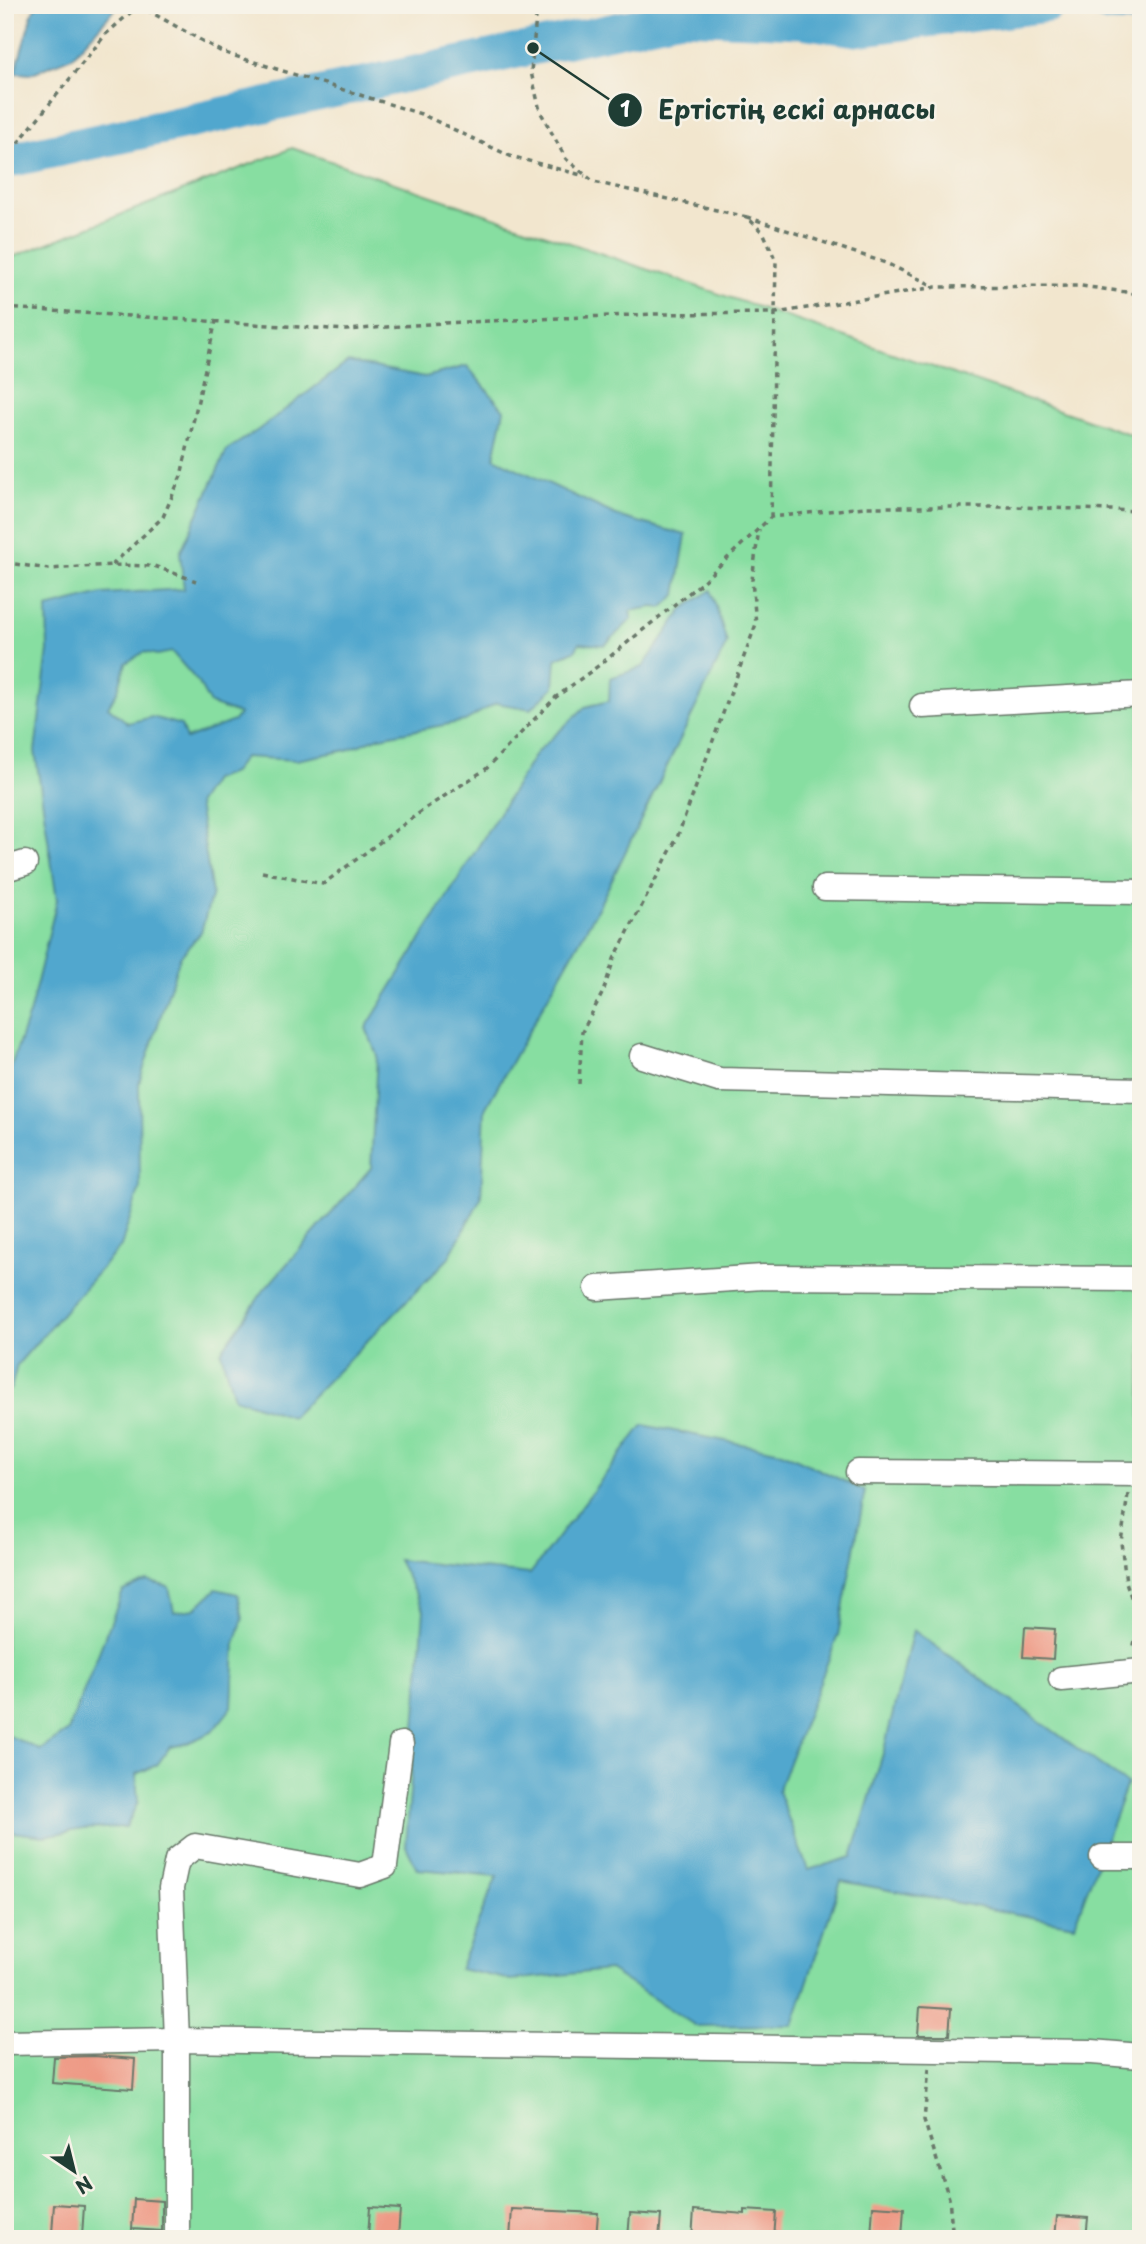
<svg xmlns="http://www.w3.org/2000/svg" width="1146" height="2244" viewBox="0 0 1146 2244" font-family="'Playpen Sans',sans-serif">
	<rect width="100%" height="100%" fill="#f7f3e8"/>
	<filter id="ink" filterUnits="userSpaceOnUse"><feTurbulence type="fractalNoise" baseFrequency=".0143" numOctaves="2"/><feDisplacementMap in="SourceGraphic" scale="14" xChannelSelector="R" yChannelSelector="G"/><feConvolveMatrix kernelMatrix="1 2 1 2 8 2 1 2 1" color-interpolation-filters="sRGB"/></filter>
	<filter id="wash" filterUnits="userSpaceOnUse"><feTurbulence type="fractalNoise" baseFrequency=".00686" numOctaves="4" result="noise"/><feDisplacementMap in="SourceGraphic" scale="28" xChannelSelector="R" yChannelSelector="G"/><feGaussianBlur stdDeviation="1.57" result="paint"/><feColorMatrix in="noise" values="0 0 0 0 0 0 0 0 0 0 0 0 0 0 0 0 0 1.4 0 .05"/><feComposite in="paint" operator="in"/></filter>
	<g filter="url(#wash)">
		<rect width="100%" height="100%" fill="#f2e6ce"/>
		<path fill="#87dea1" stroke="#538e6a" stroke-width="2" d="M292 148 1141 438V2239H5V260Z"/>
		<path fill="#51a7ce" stroke="#387281" stroke-width="2" fill-rule="evenodd" d="M37 5H119L72 57 30 74 15 73 33 11Z
			M348 362 425 377 467 366 504 410 494 458 620 517 686 535 676 595 662 608 653 607 630 611 632 619 605 645 579 643 576 650 556 659 554 687 531 709 496 703 465 721 380 737 347 750 296 760 244 757 233 773 213 780 198 803 212 894 201 932 180 957 139 1083 140 1187 121 1246 17 1365 11 1389 5 1392V1084L30 1011 57 900 35 751 48 651 47 608 102 594 184 589 180 553 227 450 258 430ZM144 652 157 655 172 652 198 682 210 704 239 714 234 721 186 739 181 725 152 717 128 723 108 707 118 690 126 663Z
			M711 590 727 643 598 908 485 1109 481 1198 448 1259 292 1417 234 1398 221 1352 264 1290 371 1168 377 1055 366 1028 536 753 585 707 609 701 610 678 643 667 683 609Z
			M643 1425 782 1452 865 1491 838 1635 778 1791 808 1870 852 1857 884 1750 913 1630 1127 1784 1074 1925 841 1881 793 2025 696 2026 609 1970 511 1980 459 1969 497 1876 417 1869 406 1846 424 1610 398 1560 530 1574Z
			M147 1581 169 1587 174 1612 195 1609 216 1589 238 1594 243 1618 235 1644 232 1707 212 1732 185 1744 170 1747 157 1765 136 1774 138 1802 126 1827 83 1829 44 1836 5 1831V1734L40 1750 68 1731 123 1591Z"/>
		<g fill="none" stroke-linecap="round" stroke-linejoin="round">
			<path stroke="#51a7ce" stroke-width="35" d="M1108 5 1141 6
				M5 161 681 16 801 21 856 29 1048 5"/>
		</g>
		<g id="blocks">
			<path fill="#ee9a85" d="M1025 1627 1055 1629 1053 1659 1023 1657Z
				M920 2007 951 2009 949 2035H918Z
				M94 2056 135 2059 133 2089 52 2083 54 2057Z
				M134 2199 162 2201V2231L132 2229Z
				M54 2204 84 2206 82 2236 52 2234Z
				M873 2206 904 2208 902 2238 871 2236Z
				M370 2207 400 2209 398 2238 368 2237Z
				M512 2209 598 2213 596 2239H510Z
				M694 2210 745 2214V2210L776 2212 774 2239H692Z
				M630 2213 661 2215 659 2239H628Z
				M1057 2216 1088 2218 1086 2239H1055Z"/>
		</g>
	</g>
	<g filter="url(#ink)">
		<use href="#blocks" fill-opacity="0" stroke="#69786a" stroke-width="2"/>
		<g fill="none" stroke-linecap="round" stroke-linejoin="round">
			<defs>
				<path id="minor" d="M922 706 1141 694
					M5 869 25 863
					M825 888 1141 892
					M642 1056 719 1080 1141 1090
					M597 1288 763 1277 1141 1279
					M858 1472 1141 1474
					M1061 1679 1141 1671
					M1102 1857H1141
					M5 2043 177 2040 1092 2052 1141 2056
					M177 2239V2040L171 1888 177 1860 195 1846 360 1875 385 1866 401 1744"/>
			</defs>
			<use href="#minor" stroke="#69786a" stroke-width="27"/>
			<path stroke="#69786a" stroke-width="3.5" stroke-dasharray="5 5" stroke-linecap="butt" d="M138 5 222 52 421 114 510 156 585 176
				M537 5 531 72 540 111 566 159 594 182 747 217 764 234 776 261 771 517
				M5 159 106 34 139 5
				M747 217 886 263 934 286
				M5 308 346 330 442 323 656 314 776 313 936 287 1081 286 1141 294
				M15 564 49 569 112 565 154 566 196 581
				M112 565 163 517 181 476 216 320
				M262 872 323 884 426 808 486 769 556 697 602 663 700 584 771 517 865 507H1016L1141 511
				M579 1084 582 1032 603 992 614 959 677 838 756 624 752 580 759 529
				M1128 1494 1121 1542 1126 1582 1139 1620 1133 1650
				M929 2069 924 2120 949 2198 953 2239"/>
			<use href="#minor" stroke="#fff" stroke-width="24"/>
		</g>
	</g>
	<path fill="none" stroke="#1f3d34" stroke-width="2.5" d="M533 48L625 110"/>
	<g fill="#1f3d34" stroke="#f7f3e8" stroke-width="2.5">
		<circle cx="533" cy="48" r="7"/>
		<circle cx="625" cy="110" r="18"/>
	</g>
	<g font-size="21" text-anchor="middle" font-weight="bold" fill="#fff">
		<text x="625" y="117">1</text>
	</g>
	<g font-size="26" text-anchor="middle" font-weight="bold" fill="#1f3d34" stroke="#f7f3e8" stroke-width="5" stroke-linejoin="round" paint-order="stroke">
		<text x="797" y="119">Ертістің ескі арнасы</text>
	</g>
	<rect width="1146" height="2244" fill="none" stroke="#f7f3e8" stroke-width="28"/>
	<g transform="translate(74 2171) rotate(145)" stroke="#f7f3e8" stroke-width="5" paint-order="stroke">
	<path d="M0-5L12 26L0 18L-12 26Z" fill="#1f3d34"/>
	<text y="-10" font-size="19" font-weight="bold" text-anchor="middle" fill="#1f3d34">N</text>
	</g>
</svg>
